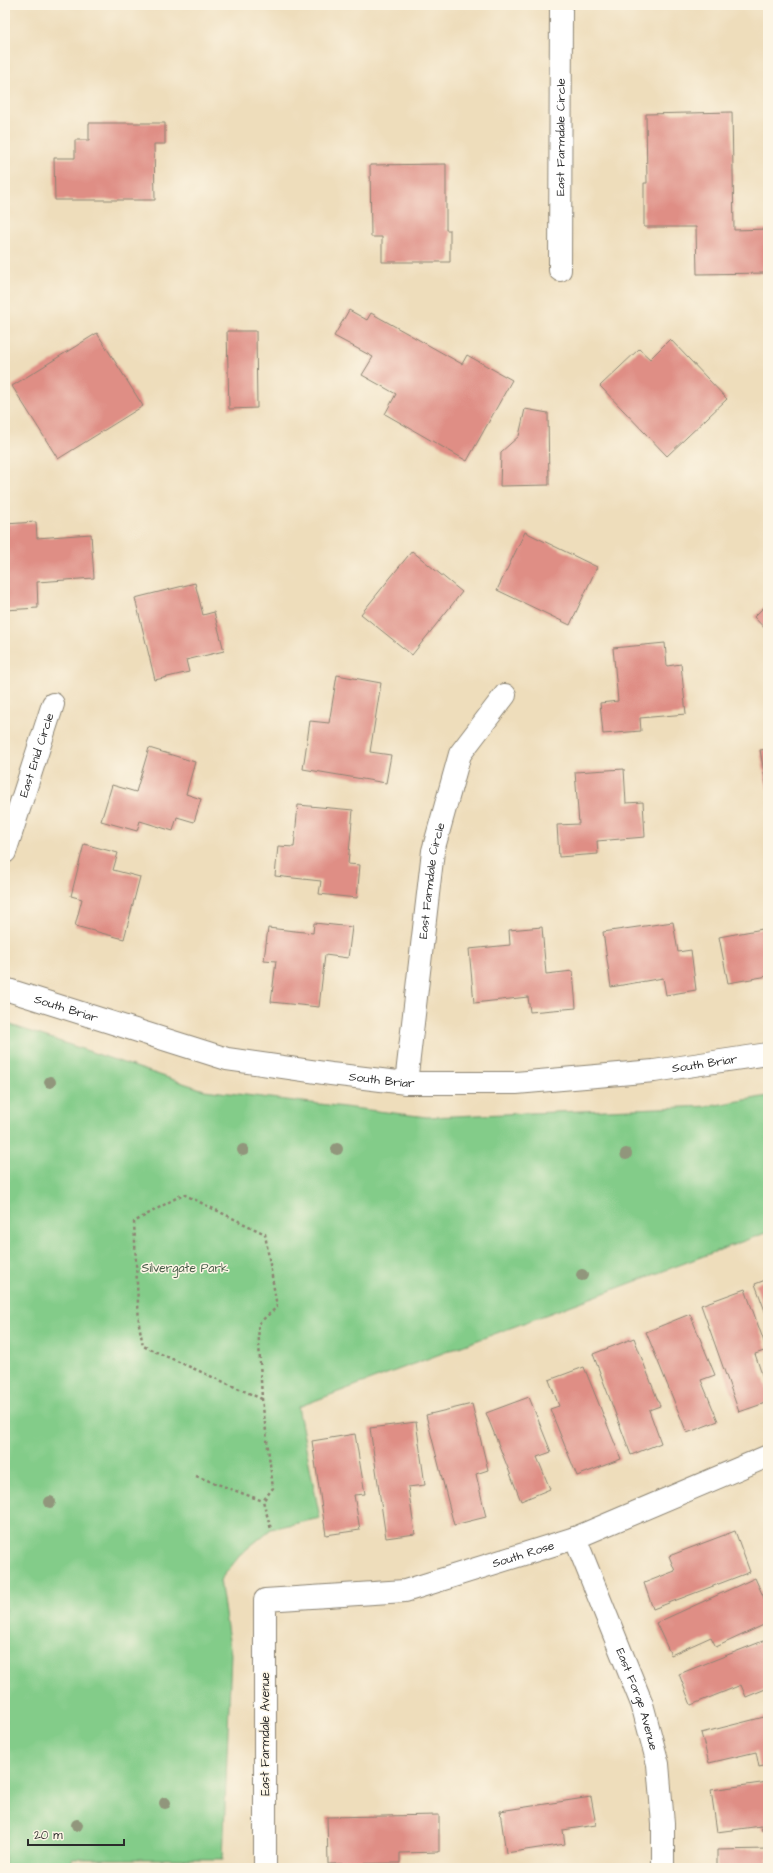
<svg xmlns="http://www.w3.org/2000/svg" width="773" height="1873" viewBox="0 0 773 1873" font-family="'Architects Daughter',sans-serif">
	<rect width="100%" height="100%" fill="#fcf5e5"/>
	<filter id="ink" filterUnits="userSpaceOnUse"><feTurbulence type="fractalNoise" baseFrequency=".025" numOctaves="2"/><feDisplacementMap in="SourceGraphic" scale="8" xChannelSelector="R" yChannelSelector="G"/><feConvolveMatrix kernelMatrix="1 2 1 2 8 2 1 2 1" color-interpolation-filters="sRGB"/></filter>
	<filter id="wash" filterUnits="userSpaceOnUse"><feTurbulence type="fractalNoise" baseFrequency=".012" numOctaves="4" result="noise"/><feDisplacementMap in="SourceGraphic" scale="16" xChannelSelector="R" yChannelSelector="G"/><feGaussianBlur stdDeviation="0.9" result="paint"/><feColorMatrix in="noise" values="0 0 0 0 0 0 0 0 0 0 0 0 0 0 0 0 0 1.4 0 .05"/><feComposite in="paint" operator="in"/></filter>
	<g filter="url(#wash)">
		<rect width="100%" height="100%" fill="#edb"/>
		<path fill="#83cc89" stroke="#577c5a" d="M5 1023 204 1090 427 1117 710 1106 768 1096V1232L298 1407 320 1518 271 1529 242 1553 220 1580 231 1654 223 1859H72V1868H5Z"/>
		<g id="blocks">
			<path fill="#df8e85" d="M732 112 734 230 768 229V273L697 274 696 227H644V183H647L646 114Z
				M89 123H165V144H154L155 200H55L54 158H75V140H89Z
				M446 164V230H450V262H382V237H371L370 165Z
				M349 310 367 320 371 313 462 364 467 355 512 380 467 461 385 414 396 394 362 375 373 357 334 336Z
				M227 331H256L257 408 229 409Z
				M97 333 143 406 58 459 12 386Z
				M670 339 727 399 667 456 600 386 639 349 650 359Z
				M525 409 548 413 549 485 500 486 501 452 519 436Z
				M36 522 37 538 91 534 94 578 37 582 38 608 5 610V524Z
				M525 532 597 567 570 625 497 590Z
				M412 551 462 592 412 655 361 614Z
				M195 583 203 615 214 612 224 651 186 660 189 672 155 680 135 598Z
				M768 603V632L754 617Z
				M665 643 667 666 681 664 686 714 640 718 641 731 603 734 600 703 618 701 613 648Z
				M337 675 381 683 370 752 391 755 386 783 303 769 310 721 329 723Z
				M149 748 195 762 186 794 201 799 194 822 177 817 173 831 140 821 137 831 101 821 112 785 136 792Z
				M768 749V789H767L760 750Z
				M624 769 626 803 643 802 645 837 597 841 598 854 559 857 557 825 579 824 575 772Z
				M298 805 353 810 348 864 360 865 357 898 319 894 321 881 275 876 278 846 294 847Z
				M84 844 118 853 113 870 140 877 124 939 75 926 82 899 71 896Z
				M673 922 678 952 691 950 696 990 666 995 663 978 611 987 603 932Z
				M314 923 352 927 348 958 325 955 319 1007 271 1002 276 961 264 960 268 928 313 933Z
				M542 927 546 974 573 971 576 1008 530 1012 528 997 474 1003 469 949 510 945 509 930Z
				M768 928V976L728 983 719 937Z
				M768 1279V1319L755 1284Z
				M745 1289 767 1350 755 1354 768 1392V1402L739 1412 701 1305Z
				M690 1314 715 1375 701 1380 718 1421 687 1433 646 1332Z
				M634 1338 660 1406 649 1410 661 1443 631 1455 593 1354Z
				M584 1367 621 1459 577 1476 550 1409 559 1406 549 1380Z
				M529 1397 551 1452 537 1457 550 1489 521 1501 486 1413Z
				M472 1404 488 1470 476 1474 486 1517 454 1525 426 1415Z
				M416 1422 425 1485 408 1487 415 1534 386 1538 370 1428Z
				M355 1434 365 1494 354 1495 360 1530 326 1535 312 1441Z
				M735 1531 750 1572 653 1609 644 1583 675 1571 669 1556Z
				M755 1578 768 1607V1623L716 1647 711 1637 671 1655 656 1623Z
				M768 1639V1688L746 1697 741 1685 691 1705 679 1674Z
				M768 1716V1765L759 1767 756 1752 709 1763 701 1733Z
				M768 1782V1830L762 1831 761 1826 717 1832 711 1790Z
				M591 1797 596 1825 563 1830 565 1844 506 1853 500 1811Z
				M439 1815V1852L400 1853V1863L328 1864 327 1817Z
				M768 1849V1868H717V1850Z"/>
		</g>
	</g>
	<g filter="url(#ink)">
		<use href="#blocks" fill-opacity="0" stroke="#8c8473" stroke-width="1"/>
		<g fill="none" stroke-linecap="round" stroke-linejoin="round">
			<defs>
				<g id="minor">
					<path id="s1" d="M560 270 561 5"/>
					<path id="s2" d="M5 852 53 704"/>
					<path id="s3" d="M5 989 227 1059 331 1074 406 1083H516L654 1071 768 1054"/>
					<path id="s4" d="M406 1083 433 851 460 754 505 695"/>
					<path id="s5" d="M575 1538 642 1704 658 1764 663 1824V1868"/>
					<path id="s6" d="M265 1868V1600L405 1591 575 1538 768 1456"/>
				</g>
			</defs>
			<use href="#minor" stroke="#8c8473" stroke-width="24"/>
			<path stroke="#8c8473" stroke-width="2.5" stroke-dasharray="3 3" stroke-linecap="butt" d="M262 1399 143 1346 139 1324 134 1222 183 1194 265 1234 277 1307 258 1324 262 1399 273 1488 263 1501 271 1529
				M196 1476 263 1501"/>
			<use href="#minor" stroke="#fff" stroke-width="22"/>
		</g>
		<g fill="#91967b">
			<circle cx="50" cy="1082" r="6"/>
			<circle cx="337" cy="1149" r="6"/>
			<circle cx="243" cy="1150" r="6"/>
			<circle cx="626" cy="1154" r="6"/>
			<circle cx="582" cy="1275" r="6"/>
			<circle cx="50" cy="1502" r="6"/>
			<circle cx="165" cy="1803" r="6"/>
			<circle cx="77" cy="1825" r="6"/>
		</g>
	</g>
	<g text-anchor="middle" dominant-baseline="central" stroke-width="3" stroke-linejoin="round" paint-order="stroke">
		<g font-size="12" fill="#2b2b2b" stroke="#fcf5e5">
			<text stroke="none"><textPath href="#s1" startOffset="133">East Farmdale Circle</textPath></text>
			<text stroke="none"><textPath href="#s2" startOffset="102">East Enid Circle</textPath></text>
			<text stroke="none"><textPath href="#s4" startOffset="204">East Farmdale Circle</textPath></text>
			<text stroke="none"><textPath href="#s3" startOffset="64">South Briar</textPath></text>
			<text stroke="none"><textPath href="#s3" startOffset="713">South Briar</textPath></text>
			<text stroke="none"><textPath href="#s3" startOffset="389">South Briar</textPath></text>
			<text stroke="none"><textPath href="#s6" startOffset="532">South Rose</textPath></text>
			<text stroke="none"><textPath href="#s5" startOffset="173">East Forge Avenue</textPath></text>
			<text transform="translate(265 1734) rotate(-90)">East Farmdale Avenue</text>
		</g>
		<g font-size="12" fill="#455b47" stroke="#fcf5e5">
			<text x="185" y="1268">Silvergate Park</text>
		</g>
	</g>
	<rect width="773" height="1873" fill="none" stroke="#fcf5e5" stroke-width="20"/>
	<path d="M28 1839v6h96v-6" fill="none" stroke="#2b2b2b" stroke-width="2"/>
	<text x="34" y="1839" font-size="12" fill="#2b2b2b" stroke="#fcf5e5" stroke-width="3" paint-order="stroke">20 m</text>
</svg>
